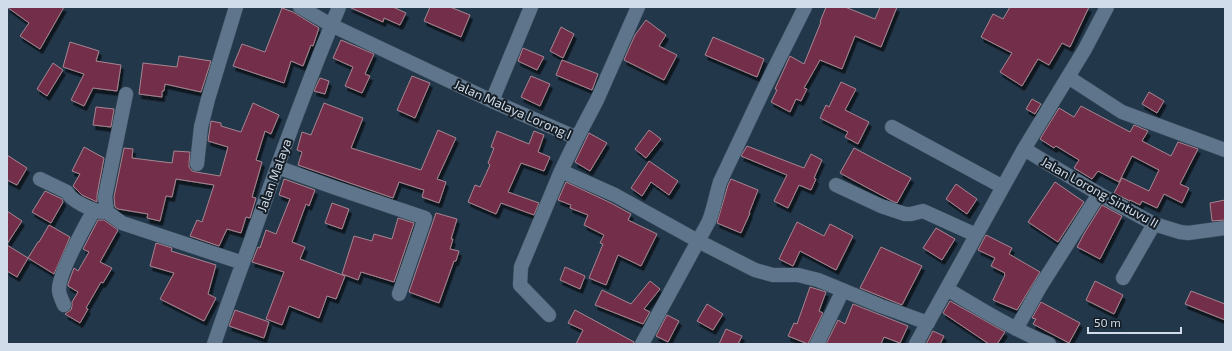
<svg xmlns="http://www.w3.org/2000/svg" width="1232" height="351" viewBox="0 0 1232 351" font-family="'Exo 2',sans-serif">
	<defs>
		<filter id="shadow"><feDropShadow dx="2.5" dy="4.5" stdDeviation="0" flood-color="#0009"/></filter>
	</defs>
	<rect width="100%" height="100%" fill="#23374b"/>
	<path fill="#732f4a" stroke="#a68590" filter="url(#shadow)" d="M7 7H64L40 49 20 36 29 23Z
		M349 7H393L406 13 400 25 384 18 383 22Z
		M430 7H450L470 15 461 37 424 21Z
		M826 7H845L875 19 880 7H897L881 47 855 36 842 69 820 60 804 88 807 89 801 101 796 99 790 112 771 102 777 90 775 89 790 56 804 64 821 22H820Z
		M1010 7H1089L1070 47 1062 43 1049 65 1038 59 1022 86 1000 72 1012 53 981 37 993 14 1003 19Z
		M282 8 293 12 319 28 313 46 311 45 303 66 291 61 284 83 233 66 242 44 265 52Z
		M646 20 666 35 659 46 677 55 664 80 624 60 635 35Z
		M561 27 574 34 563 58 550 51Z
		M713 37 764 59 757 77 705 55Z
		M341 40 374 54 365 74 370 76 362 93 345 86 353 67 333 58Z
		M70 42 99 51 96 61 121 65 117 91 93 88 84 106 71 100 84 74 63 67Z
		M523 48 544 57 537 70 518 61Z
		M179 56 211 61 201 92 165 84 164 91H162V97L139 94 143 63 177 67Z
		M562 60 598 74 592 90 556 75Z
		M53 63 63 70 47 96 37 89Z
		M412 76 430 83 415 118 397 110Z
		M531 76 550 84 540 106 521 97Z
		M320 78 329 81 325 94 314 91Z
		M841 82 856 89 845 110 869 122 858 144 845 137 848 132 820 118 826 105 829 107Z
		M1149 92 1164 101 1157 113 1142 104Z
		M1032 99 1041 104 1035 114 1026 109Z
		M253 103 279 115 271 134 265 131 256 160 262 162 252 197 256 198 250 218 246 217 241 233 227 229 219 246 190 236 197 220 202 222 214 185 176 179 172 197 166 196 160 221 147 218 148 214 118 209 115 207 114 197 124 148 133 149 132 158 172 163 174 151 190 152 189 163V167L192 171 196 172 220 176 228 147 208 141 211 121 221 123V126L241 132Z
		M324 103 363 118 351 148 421 170 438 130 456 138 437 179 446 182 439 203 422 197 424 190 399 182 393 198 298 165 302 152 297 150 302 132 311 135Z
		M1081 106 1130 132 1134 125 1148 131 1142 141 1171 156 1178 142 1198 149 1180 184 1189 188 1182 203 1164 194 1157 208 1142 201 1140 205 1130 200V201L1114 193 1122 178 1149 191 1159 170 1132 156 1119 182 1098 171 1092 179 1074 168 1079 160 1056 146 1054 148 1040 139 1059 108 1074 117Z
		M96 107 114 109 111 127 93 125Z
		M649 130 661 139 646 158 635 149Z
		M497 131 529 144 534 131 544 135 538 152 550 157 544 171 521 163 508 192 539 203 534 215 501 203 496 214 468 202 475 185 480 187 490 165 488 163 494 148 491 147Z
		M589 133 607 143 590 171 575 162Z
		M747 146 804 168 811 154 822 160 814 178 816 179 811 190 799 185 788 208 774 201 787 175 741 156Z
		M84 147 104 158 97 195V202L82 195 73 186 80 174 72 171Z
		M854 148 911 178 897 203 892 201 840 173Z
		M7 155 27 168 17 185 7 180Z
		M649 161 678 181 669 195 651 182 642 196 631 188Z
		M284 179 315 190 309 206 306 204 292 242 305 247 300 259 345 276 336 299 327 296 319 318 289 306 282 325 266 319 284 272 252 262 258 247 260 248 266 230 276 234 290 199 279 195Z
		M731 179 758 190 749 213H750L741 233 717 223 728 185Z
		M566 182 611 203 631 214 628 220 657 234 641 266 618 255 606 285 589 278 603 244 600 243 604 235 584 225 588 215 570 208 571 205 558 200Z
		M1055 182 1084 202 1058 242 1028 222Z
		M956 184 977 199 967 214 946 199Z
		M45 191 62 199 63 202 51 223 32 212Z
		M1225 200V220L1212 221 1210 203Z
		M332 203 349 209 342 229 325 223Z
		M1102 205 1122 216 1100 259 1077 247 1085 232Z
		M7 211 22 221 7 244Z
		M436 213 457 219 451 239H453L450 249 459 251 456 261H454L439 303 409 292Z
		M398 218 414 223 394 282 361 272 358 280 342 274 354 236 372 241 374 234 392 239Z
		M98 220H104L118 230 100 262 112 268 103 283 101 282 86 308 88 309 80 323 65 314 71 310 72 306V302L78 292 68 286V284L74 268 78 271 89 252 83 249Z
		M797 222 824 236 830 224 853 236 836 270 800 251 793 266 779 259Z
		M49 225 70 237 54 274 28 258 38 242H39Z
		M936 228 955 239 942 260 923 248Z
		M986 235 1012 248 1009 254 1040 272 1017 310 993 300 1005 275 1004 274 1005 273 991 266 995 258 978 250Z
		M156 243 172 248 171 251 216 265 208 294 216 298 204 321 160 299 174 273 150 266Z
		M7 245 28 258 17 277 7 271Z
		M881 247 922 266 902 305 860 288Z
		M565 267 585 276 580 289 560 280Z
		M650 281 660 289 644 309 650 312 643 324 595 305 602 290 631 304Z
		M1095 281 1123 295 1114 314 1086 300Z
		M810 287 826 292 819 311 823 313 808 344 788 336 794 323 797 324Z
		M1191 291 1225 304V320L1185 304Z
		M950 301 1005 332 997 344H989L943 313Z
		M1041 302 1080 323 1069 343 1033 324 1036 319 1032 318Z
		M707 304 723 314 713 330 697 321Z
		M853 304 908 326 900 343 884 337 881 344H826L838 320 845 324Z
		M235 310 269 322 264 338 229 326Z
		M575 310 634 342V344H576L583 330 568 323Z
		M667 315 679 321 668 342 656 336Z
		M726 329 742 336 738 344H719Z
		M933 331 944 336 940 344H926Z"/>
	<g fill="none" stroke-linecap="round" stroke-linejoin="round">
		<defs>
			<path id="minor" d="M300 7 331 25 492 101 577 138 561 171 615 195 698 241 755 270 773 275H798L818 280 881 306 928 323
				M1068 77 1122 112 1225 150
				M126 94 105 197 107 212 122 223 243 263
				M492 101 531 7
				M892 127 1003 187
				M577 138 597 100 638 7
				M1024 149 1099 194 1154 224 1180 232 1188 233 1225 228
				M197 164 201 127 208 99 236 7
				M277 167 333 187 425 218 399 294
				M40 179 67 192C71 201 93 211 103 212
				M836 185 881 206 905 214H911L923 211 976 235
				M1123 278 1154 224
				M947 289C980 309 1013 329 1049 344
				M64 305C62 300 59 294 59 290 58 274 85 226 94 210
				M549 315 520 285 521 267 561 171
				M1016 329 1040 287 1099 194
				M214 344C225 311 237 279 249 246 277 166 306 86 339 7
				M642 344 709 221C714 208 716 195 720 182L764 89 805 7
				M817 344 843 290
				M916 344 1024 149 1085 49 1107 7"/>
		</defs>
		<use href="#minor" stroke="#425364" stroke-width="15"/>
		<use href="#minor" stroke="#5f758b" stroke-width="14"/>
	</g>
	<g text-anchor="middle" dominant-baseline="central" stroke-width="4" stroke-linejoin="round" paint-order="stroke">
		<g font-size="13" fill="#d0dce9" stroke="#151e27">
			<text transform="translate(513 109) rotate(24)">Jalan Malaya Lorong I</text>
			<text transform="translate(274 175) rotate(-70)">Jalan Malaya</text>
			<text transform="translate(1100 192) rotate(29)">Jalan Lorong Sintuvu II</text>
		</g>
	</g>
	<rect width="1232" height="351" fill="none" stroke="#d0dce9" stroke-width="16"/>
	<path d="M1088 327v6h93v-6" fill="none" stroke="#d0dce9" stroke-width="2"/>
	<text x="1094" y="327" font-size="12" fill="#d0dce9" stroke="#151e27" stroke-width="3" paint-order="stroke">50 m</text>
</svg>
